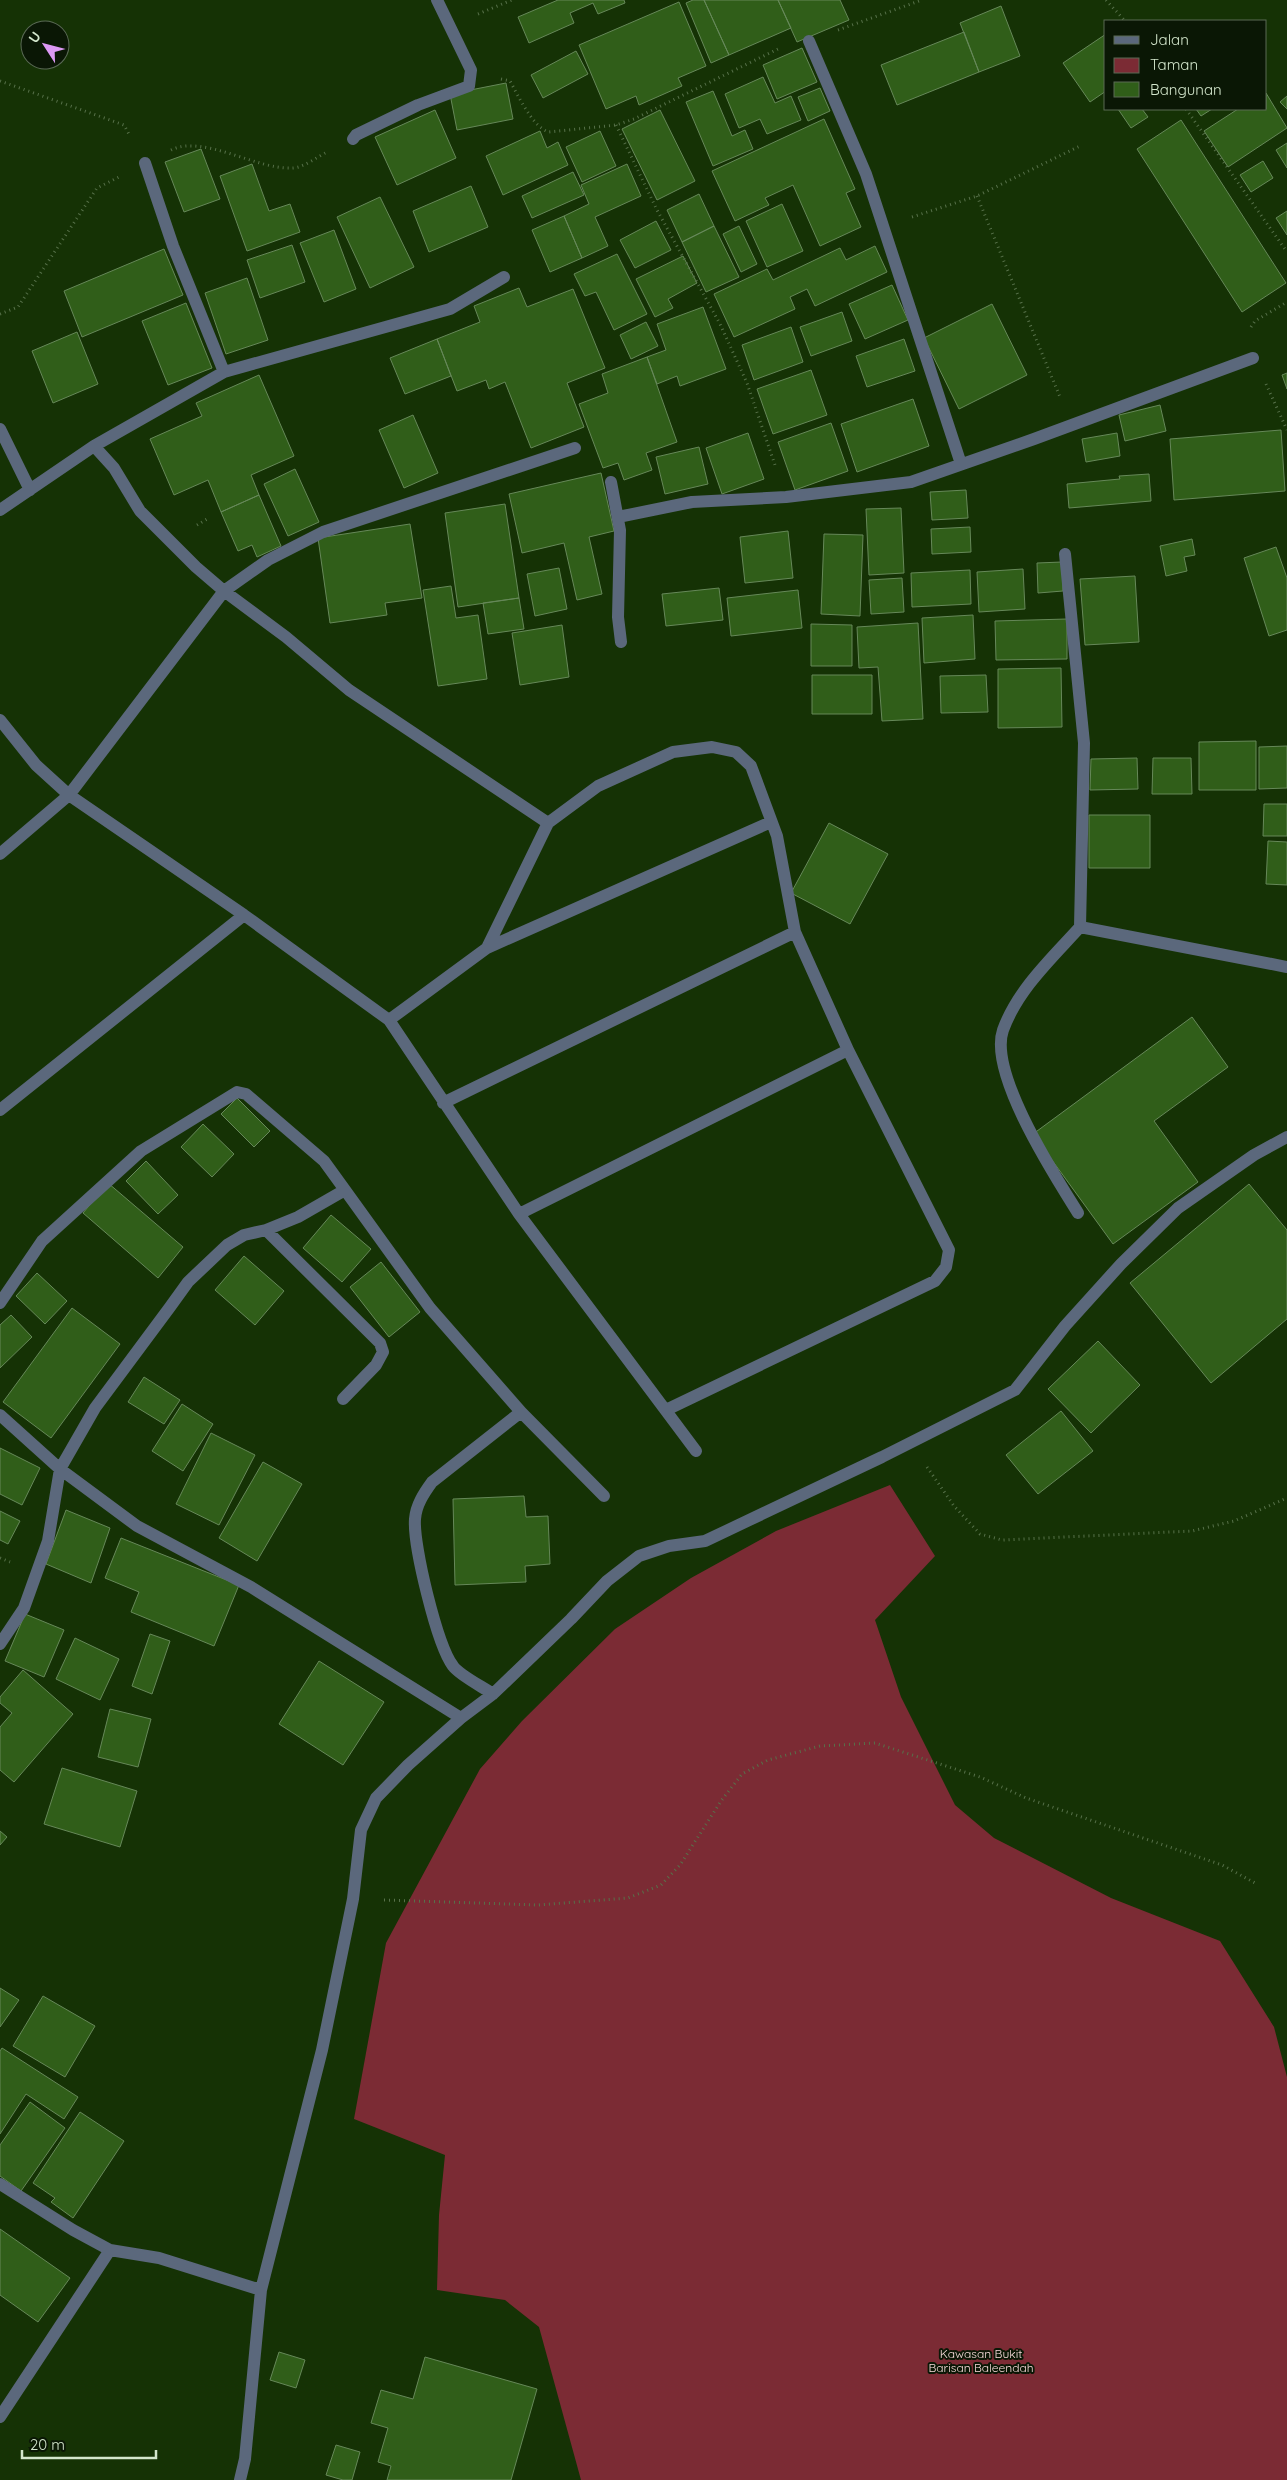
<svg xmlns="http://www.w3.org/2000/svg" width="1287" height="2480" viewBox="0 0 1287 2480" font-family="Quicksand,sans-serif">
	<rect width="100%" height="100%" fill="#153205"/>
	<path fill="#7b2b34" d="M890 1485 935 1556 875 1620 901 1697 955 1805 994 1838 1111 1898 1220 1941 1274 2027 1287 2077V2480H581L539 2327 505 2300 437 2290 439 2215 445 2155 354 2119 386 1943 480 1769 522 1721 615 1629 691 1578 776 1531Z"/>
	<path fill="#305e19" stroke="#668859" d="M558 0H624L625 3 598 14 593 3 570 13 574 23 529 43 518 17Z
		M693 0H704L729 55 711 63 686 3Z
		M704 0H778L791 28 729 55Z
		M778 0H840L849 20 797 42Z
		M679 2 706 66 678 78 682 86 639 105 636 96 606 109 579 45Z
		M1001 6 1020 56 979 72 960 23Z
		M964 32 979 72 897 105 881 65Z
		M1106 34V91L1090 102 1063 63Z
		M802 48 817 82 777 99 763 65Z
		M576 51 588 74 543 98 531 75Z
		M763 77 775 103 791 96 801 120 767 134 760 119 739 128 725 94Z
		M506 83 513 119 457 130 450 94Z
		M820 88 830 111 808 121 798 97Z
		M713 91 732 136 745 130 753 149 713 166 686 102Z
		M1266 93 1287 128 1228 167 1204 131 1238 109H1266Z
		M1287 96V109L1280 102Z
		M1118 109H1142L1148 117 1131 128Z
		M1196 109H1212L1201 116Z
		M435 110 456 158 397 185 375 137Z
		M660 110 695 181 657 200 622 129Z
		M824 119 855 189 846 193 861 227 820 246 793 185 765 198 769 205 735 221 712 171Z
		M1181 120 1286 283 1242 312 1137 149Z
		M540 131 547 148 558 142 568 165 503 195 486 156Z
		M600 131 616 166 582 182 566 147Z
		M1287 143V168L1276 150Z
		M201 149 220 199 184 212 165 162Z
		M1263 161 1273 178 1251 192 1240 175Z
		M252 164 269 211 290 204 300 232 247 251 220 176Z
		M627 164 641 196 595 217 608 246 582 258 564 216 589 204 581 185Z
		M573 172 584 195 532 218 522 196Z
		M471 186 488 227 429 252 413 211Z
		M699 194 714 226 682 242 667 210Z
		M380 197 414 267 370 288 337 217Z
		M782 204 803 251 767 267 746 221Z
		M1287 211V235L1276 218Z
		M564 216 582 258 550 272 532 230Z
		M656 221 671 250 635 268 620 240Z
		M714 226 739 277 706 292 682 242Z
		M739 226 757 264 741 272 723 234Z
		M334 230 356 289 324 302 300 243Z
		M292 245 305 282 260 298 247 260Z
		M875 246 887 272 815 306 807 289 790 297 795 309 734 337 714 294 767 269 773 280 840 248 846 260Z
		M164 249 183 295 82 337 64 291Z
		M617 254 647 314 614 330 596 292 585 296 574 274Z
		M683 256 697 283 668 299 673 308 655 317 636 279Z
		M247 278 268 340 226 354 205 293Z
		M892 285 908 320 865 339 849 304Z
		M519 288 527 307 573 289 605 368 567 383 584 427 531 448 505 382 489 389 486 380 457 391 437 339 480 322 474 306Z
		M186 303 212 368 168 385 142 321Z
		M992 304 1027 375 959 409 924 338Z
		M703 307 726 369 680 386 677 376 657 384 647 357 666 350 657 324Z
		M842 312 852 341 811 356 800 327Z
		M646 322 658 346 631 359 620 335Z
		M791 327 803 362 754 380 742 345Z
		M77 332 98 384 53 403 32 351Z
		M437 339 451 376 405 394 390 358Z
		M904 339 915 371 867 387 856 356Z
		M647 357 677 442 646 453 652 470 624 480 618 463 603 468 579 404 608 393 602 374Z
		M811 370 827 415 773 434 757 389Z
		M1287 373V389L1282 375Z
		M259 375 294 456 251 475 259 495 221 512 208 480 174 495 150 439 202 416 196 403Z
		M913 399 929 446 857 472 841 424Z
		M1160 405 1166 431 1125 441 1119 415Z
		M413 415 438 473 404 488 379 430Z
		M831 423 848 471 795 490 778 442Z
		M1281 430 1285 491 1174 500 1170 439Z
		M748 433 764 479 722 494 706 448Z
		M1117 433 1120 456 1086 462 1082 439Z
		M699 447 708 484 665 494 656 457Z
		M295 469 319 522 288 536 264 484Z
		M601 473 614 531 589 537 602 594 577 600 564 543 522 553 509 494Z
		M1149 474 1151 501 1069 508 1067 484 1120 479 1119 476Z
		M966 490 968 518 932 520 930 492Z
		M259 495 281 546 257 557 252 545 238 551 221 512Z
		M505 504 519 598 458 607 445 513Z
		M901 508 904 573 869 575 866 509Z
		M410 524 422 598 385 603 387 615 330 623 318 538Z
		M970 527 971 552 932 554 931 529Z
		M788 531 793 578 745 583 740 537Z
		M824 534 863 535 860 616 821 614Z
		M1192 539 1195 555 1184 557 1187 571 1166 576 1160 546Z
		M1276 547 1287 578V630L1269 636 1244 558Z
		M1062 562 1063 591 1038 593 1037 563Z
		M559 568 567 609 535 616 527 574Z
		M1023 569 1025 609 979 612 977 572Z
		M970 570 971 604 912 607 911 573Z
		M1135 576 1139 642 1085 645 1080 579Z
		M902 578 904 612 871 614 869 580Z
		M451 586 456 618 478 615 487 679 438 686 423 590Z
		M719 588 723 620 666 626 662 594Z
		M798 590 802 628 731 636 727 598Z
		M519 598 524 629 488 634 483 603Z
		M973 615 975 659 924 663 922 618Z
		M1067 619V659L996 660 995 621Z
		M918 623 923 719 882 721 878 667 859 668 857 627Z
		M811 624 852 625V666H811Z
		M562 625 569 677 520 685 512 633Z
		M1061 668 1062 727 998 728V669Z
		M812 675H872V714H812Z
		M986 675 988 712 941 713 940 676Z
		M1256 741V790H1199V742Z
		M1287 746V788L1259 789V747Z
		M1137 758 1138 789 1090 790 1091 759Z
		M1153 758H1191L1192 794H1152Z
		M1264 804H1287V836H1263Z
		M1089 815H1150V868H1089Z
		M829 823 888 854 850 924 791 893Z
		M1268 841 1287 842V885L1266 884Z
		M1192 1017 1228 1067 1154 1121 1198 1182 1113 1244 1033 1134Z
		M237 1098 270 1131 254 1147 221 1114Z
		M203 1124 234 1154 212 1177 181 1147Z
		M146 1161 178 1195 158 1214 126 1181Z
		M108 1183 183 1247 158 1278 83 1213Z
		M1249 1184 1287 1230V1319L1211 1383 1130 1283Z
		M331 1215 371 1249 342 1282 303 1248Z
		M244 1256 284 1291 255 1325 215 1290Z
		M381 1262 420 1312 389 1337 350 1287Z
		M37 1273 67 1301 45 1324 16 1296Z
		M72 1308 120 1344 51 1438 3 1402Z
		M11 1315 32 1337 0 1368V1325Z
		M1098 1341 1140 1385 1091 1433 1048 1389Z
		M144 1377 180 1400 164 1424 128 1402Z
		M182 1404 213 1424 183 1471 152 1451Z
		M1061 1411 1093 1451 1038 1494 1006 1455Z
		M211 1433 255 1455 219 1525 176 1504Z
		M0 1448 40 1468 22 1505 0 1494Z
		M263 1462 302 1484 257 1561 219 1538Z
		M524 1496 526 1517 548 1516 550 1564 525 1566 526 1582 455 1585 453 1499Z
		M66 1510 110 1528 91 1583 46 1564Z
		M0 1511 20 1521 8 1544 0 1540Z
		M121 1538 239 1585 214 1646 131 1612 139 1592 105 1578Z
		M25 1614 64 1630 44 1677 5 1661Z
		M150 1634 170 1641 152 1694 132 1686Z
		M75 1638 119 1659 100 1700 56 1679Z
		M319 1661 384 1702 343 1765 279 1724Z
		M23 1670 73 1714 14 1782 0 1770V1727L12 1713 0 1703V1697Z
		M110 1709 151 1719 138 1767 98 1757Z
		M62 1768 137 1791 120 1847 44 1824Z
		M0 1831 7 1837 0 1845Z
		M0 1988 19 2000 0 2027Z
		M43 1996 95 2026 65 2077 13 2046Z
		M2 2048 78 2097 64 2119 26 2094 0 2134V2051Z
		M30 2102 65 2128 21 2191 0 2176V2145Z
		M80 2112 124 2141 73 2218 51 2202 55 2198 33 2183Z
		M0 2229 70 2278 38 2322 0 2295Z
		M279 2352 305 2360 296 2388 270 2380Z
		M425 2357 537 2389 511 2480H387L391 2466 378 2462 388 2428 371 2423 381 2390 413 2399Z
		M336 2445 360 2452 352 2480H343L326 2475Z"/>
	<g fill="none" stroke-linecap="round" stroke-linejoin="round">
		<path stroke="#57714a" stroke-width="3" stroke-dasharray="1 4" stroke-linecap="butt" d="M1106 0 1125 21
			M478 14 512 0
			M838 30 922 0
			M501 79 510 81C518 95 533 128 549 132L616 125 634 119 780 48
			M0 81 124 125 130 136
			M1186 109 1287 252
			M616 125 657 210 720 324 747 383 776 468
			M171 150C203 134 257 170 292 168 303 168 317 157 327 152
			M977 196 1060 397
			M912 217 977 196 1080 146
			M0 314 18 307 97 188 119 177
			M1251 327 1255 321 1287 302
			M1266 384 1287 430
			M197 525 207 519
			M927 1467 954 1506 980 1534 1002 1540 1192 1531 1234 1521 1287 1498
			M0 1558 10 1562
			M384 1900 538 1905 628 1898 661 1885 680 1865 721 1801 742 1774 768 1760 820 1746 875 1743 980 1777 1026 1798 1222 1865 1257 1884"/>
		<path stroke="#5b687c" stroke-width="12" d="M809 41 866 174 961 464
			M353 139 356 135 418 105 469 86 471 70 437 0
			M145 163 173 246 224 372
			M0 429 30 490
			M94 446 114 468 140 511 196 567 224 591 268 560 323 532 575 448
			M611 482 620 530 618 617 621 642
			M0 510 94 446 224 372 450 309 504 277
			M618 517 692 502 786 497 911 482 1034 439 1253 358
			M1065 554 1084 743 1080 927C1052 958 1018 989 1003 1030 988 1073 1055 1176 1078 1213
			M0 720 36 765 69 795 244 915 389 1020 519 1214 696 1451
			M0 854 69 795 224 591 286 637 349 690 548 823 598 786 673 752 712 747 736 752 751 766 777 836 795 932 848 1050 949 1250 946 1267 935 1281 666 1410
			M1080 927 1287 967
			M487 948 771 822
			M389 1020 487 948 548 823
			M443 1103 795 932
			M0 1110 244 915
			M345 1190 430 1308 521 1412 604 1496
			M519 1214 848 1050
			M266 1230 380 1343 383 1352 376 1365 343 1399
			M0 1303 42 1241 141 1151 237 1092 246 1094 324 1161 345 1190 298 1217 266 1230 244 1235 227 1245 188 1282 170 1307 95 1408 60 1469 48 1541 24 1608 0 1644
			M0 1415 60 1469 137 1526 251 1587 461 1718
			M493 1694C483 1687 459 1675 453 1666 437 1645 413 1545 415 1519 416 1505 424 1493 432 1482L521 1412
			M0 2184 73 2230 110 2250 159 2258 261 2290
			M0 2417 110 2250
			M240 2480 245 2459 261 2290 322 2050 353 1899 361 1830 376 1798 408 1765 461 1718 493 1694 571 1619 607 1581 639 1556 669 1546 705 1541 882 1457 1015 1390 1065 1326 1121 1264 1178 1208 1254 1155 1287 1137"/>
	</g>
	<g text-anchor="middle" dominant-baseline="central" stroke-width="4" stroke-linejoin="round" paint-order="stroke">
		<g font-size="12" fill="#f9dbdb" stroke="#0a1705">
			<text x="981" y="2353">Kawasan Bukit<tspan x="981" dy="14">Barisan Baleendah</tspan></text>
		</g>
	</g>
	<rect x="1104" y="20" width="162" height="90" fill="#0a1705" stroke="#5a6a55"/>
	<rect x="1114" y="36" width="25" height="8" fill="#5b687c" stroke="#5a6a55"/>
	<text x="1150" y="45" font-size="15" fill="#d3e6cc">Jalan</text>
	<rect x="1114" y="58" width="25" height="15" fill="#7b2b34" stroke="#5a6a55"/>
	<text x="1150" y="70" font-size="15" fill="#d3e6cc">Taman</text>
	<rect x="1114" y="82" width="25" height="15" fill="#305e19" stroke="#5a6a55"/>
	<text x="1150" y="95" font-size="15" fill="#d3e6cc">Bangunan</text>
	<g transform="translate(45 45) rotate(306)"><circle r="24" fill="#0a1705" stroke="#5a6a55"/>
	<path d="M0-4L9 19L0 12L-9 19Z" fill="#dc99f4"/>
	<text y="-8" font-size="14" font-weight="bold" text-anchor="middle" fill="#d3e6cc">U</text>
	</g>
	<path d="M22 2450v8h134v-8" fill="none" stroke="#d3e6cc" stroke-width="2.5"/>
	<text x="30" y="2450" font-size="15" fill="#d3e6cc" stroke="#0a1705" stroke-width="4" paint-order="stroke">20 m</text>
</svg>
